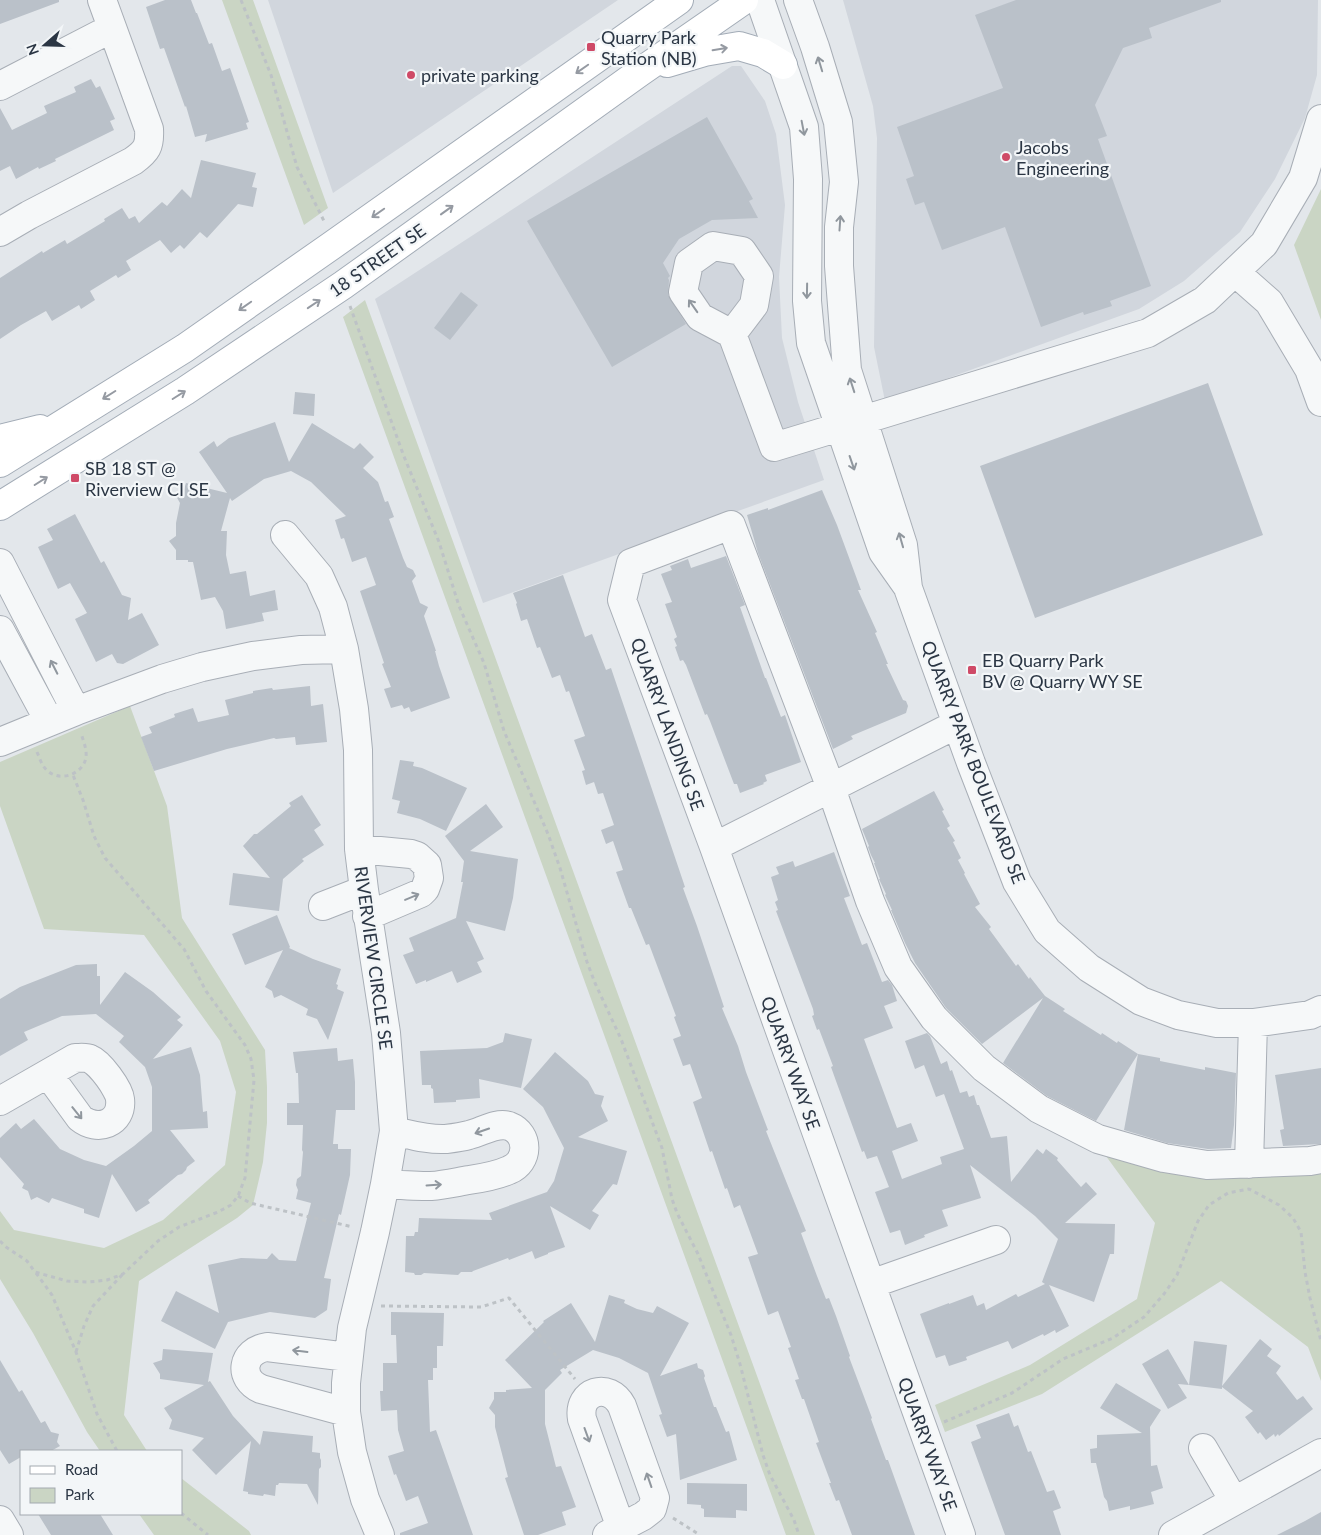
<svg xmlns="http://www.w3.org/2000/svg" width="1321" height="1535" viewBox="0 0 1321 1535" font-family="Lato,sans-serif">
	<rect width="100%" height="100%" fill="#e3e7eb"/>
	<path fill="#d1d6dd" d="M268 0H618L333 193Z
		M843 0H1318L1317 75 1305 118 1275 179 1240 232 1184 281 1139 309 885 401 874 347 877 138 873 106Z
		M732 66H741L765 101 776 134 785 205 779 277 782 338 798 402 824 480 483 603 375 299Z"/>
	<path fill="#cad5c4" d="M222 0H253L328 208 304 225Z
		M1321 189V320L1294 245Z
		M365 300 815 1535H786L343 317Z
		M130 706 167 806 182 918 265 1050 267 1087V1123L263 1162 253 1205 237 1218 139 1281 124 1415 147 1451H100L87 1432 33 1333 0 1279V1211L14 1230 104 1248 163 1220 225 1165 236 1092 220 1041 144 935 44 929 0 806V762Z
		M1103 1152 1197 1177H1257L1321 1169V1381L1308 1347 1221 1281 1042 1394 945 1432 935 1405 1030 1365 1137 1299 1155 1223Z
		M181 1478 249 1531 251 1535H154L139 1514H181Z"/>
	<path fill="#bac1c9" d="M0 0H59V2L0 24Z
		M165 0H191L196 13H197L209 44 212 43 222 71 230 68 249 122 246 123 248 129 205 142 207 134 195 137 186 106 185 107 164 48 160 49 146 7Z
		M1016 0H1221V2L1149 28 1152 38 1123 48 1095 105 1107 136 1098 139 1151 286 1110 301 1112 306 1084 315 1083 312 1041 327 1005 227 942 250 924 202 915 205 906 179 914 176 897 127 1003 88 975 15Z
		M91 79 96 88 100 86 115 119 110 121 114 130 55 159 56 161 39 169 38 167 16 179 10 166 0 171V108L12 130 47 113 44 106 76 92 74 87Z
		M707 117 753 199 749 201 758 218 712 220 679 239 663 263 670 276 668 278 669 280 668 295 686 324 612 367 527 221Z
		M201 160 256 173 252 187 257 188 253 207 238 204 207 238 200 232 184 249 180 245 171 253 160 240 126 261 131 270 118 278 116 275 90 291 95 300 81 309 79 305 52 321 46 311 21 325 0 339V278L42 251 43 253 65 240 67 244 105 221 104 219 122 208 129 219 135 216 139 223 162 202 167 206 182 189 191 198Z
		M461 292 478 305 450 340 434 328Z
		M1208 383 1263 535 1035 618 980 466Z
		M295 392 315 394 314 416 293 414Z
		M275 422 289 462 312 423 354 449 360 443 374 457 363 468 378 482 385 502 388 501 394 517 389 519 403 558 407 567 413 570 416 576 412 581 420 603 428 607 424 616 436 651H435L439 666 450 698 411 712 409 707 404 709 402 705 391 708 384 689 391 687 382 664 384 663 360 591 376 585 366 557 352 562 344 538 341 539 335 520 346 516 311 482 291 471 264 479 232 501 230 498 221 531H227L226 555 230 574 246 571 250 596 275 590 278 610 262 613 264 621 226 629 223 611 215 597 201 600 193 562H188V560H176V550L169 541 176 536V523L180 503 176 496 183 493 186 483 227 493 199 452 214 441 217 447 229 438Z
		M822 490 837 525 861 590H858L877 632 875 633 888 664H886L903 700 906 701 908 706 906 713 851 736 853 739 833 749 758 553 747 515 768 508V510Z
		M75 514 101 563 104 561 122 595 131 598 128 620 142 613 159 645 123 664 117 663 112 654 96 662 75 619 87 613 70 583 58 589 38 547 53 540 47 529Z
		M726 556 745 605 740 607 765 678H766L781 717 785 715 801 762 765 775 767 781 763 783 764 784 740 793 737 784H734L710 721 707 714 705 715 686 665 683 660 680 661 675 647 677 646 674 639 677 637 665 604 672 602 661 574 672 570 670 566 688 559 691 568Z
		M563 575 585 637 592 634 606 670 611 668 685 887 683 888 697 926 724 1007 722 1008 738 1046 746 1072 768 1130 766 1131 806 1231 801 1233 817 1276 826 1299 829 1298 836 1316 850 1356 849 1357 872 1418 871 1419 886 1460H888L915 1535H852L839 1500 836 1501 829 1483H831L816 1443 819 1442 804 1399H802L795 1380 799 1379 788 1348 791 1347 778 1311 768 1315 748 1257 758 1254 740 1205 734 1208 727 1188 725 1189 712 1151 710 1152 693 1102 702 1098 690 1064 683 1066 673 1039 681 1036 674 1017 676 1016 649 944 646 945 631 908H629L616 872 623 870 613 841 606 844 601 830 614 825 603 793 598 794 594 782 586 785 582 771 585 770 574 740 585 736 569 691 566 692 560 675 552 678 540 647 537 648 527 619 521 621 516 604 517 603 513 593Z
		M310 686 311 706 323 704 327 742 296 745 295 737 276 739 274 738 227 749 154 771 141 737 152 733 149 727 175 717 174 714 193 708 198 722 229 715 225 700 253 693V691L272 688 273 690Z
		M400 760 414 762 413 766 422 768 467 788 446 831 420 819 397 813 400 801 392 799Z
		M934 791 944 810 942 811 950 826 947 828 955 841 953 842 961 858 958 860 965 873 964 874 980 904 975 907 991 927 989 929 1016 966 1018 964 1029 979 1030 977 1045 996 1065 1009 1063 1011 1101 1035 1102 1033 1117 1043 1118 1041 1138 1054 1096 1121 1047 1096 1003 1063 1043 998 982 1044 946 1008 915 963 905 943 891 910H892L885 895 886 894 879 879H880L874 863H875L871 855 868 847 869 846 862 829Z
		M302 795 321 825 314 830 324 845 302 859 304 861 283 879 279 911 229 905 233 873 270 878 243 846 254 834H257L291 806 289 803Z
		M486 804 503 827 470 851 518 859 513 898 505 931 466 921 484 959 477 962 482 972 457 983 452 971 426 982V980L416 984 403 955 414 951 409 938 456 918 463 882H461L464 861 445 836Z
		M834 852 850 896 844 898 862 945 867 943 882 982 888 980 892 985 897 1001 884 1006 893 1028 864 1039 897 1128 911 1123 918 1141 892 1151 902 1179 942 1164 940 1157 964 1149 944 1094 936 1097 924 1065 915 1069 905 1041 927 1033 930 1036 941 1064 947 1061 950 1071 952 1070 960 1093 967 1091 969 1097 974 1095 977 1105H979L991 1138 1007 1136 1011 1182 1037 1149 1043 1154 1046 1149 1058 1158 1057 1160 1081 1187 1086 1182 1097 1194 1065 1223 1115 1224 1114 1254H1110L1094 1302 1049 1285 1069 1326 1056 1333 1055 1330 1044 1336 1043 1334 1012 1349 1008 1341 966 1357 967 1360 949 1366 945 1355 936 1358 920 1314 949 1303V1304L973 1295 977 1306 984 1303 986 1310 1016 1294 1018 1297 1045 1284 1042 1282 1058 1239 1035 1216 970 1165 981 1198 942 1210 948 1226 924 1235 925 1237 905 1245 900 1230 890 1233 875 1192 889 1187 877 1156 867 1159 864 1151 862 1152 836 1081 831 1067 833 1066 819 1029 817 1030 812 1016 814 1015 813 1009 776 911 778 910 775 902 778 900 771 877 779 874 776 867 793 861 795 867Z
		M277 915 290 947 289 948 313 959 341 969 336 984 338 985 337 989 344 992 328 1040 317 1019 306 1015 308 1009 281 995 274 998 272 991 265 987 283 950 245 965 232 934Z
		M97 964V976H100V1005L125 972 153 992 181 1017 177 1020 183 1025 153 1059 191 1047 200 1075 203 1112 207 1111 208 1128 170 1130 195 1161 187 1167 186 1170 182 1174 178 1175 148 1200 150 1203 136 1212 112 1174 99 1218 84 1213V1209L52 1198 49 1203 37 1197 31 1200 28 1191 22 1188 24 1184 0 1157V1138L16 1123 21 1129 34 1119 60 1149 84 1160 106 1166 134 1146 152 1131V1087L145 1067 119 1042 124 1036 96 1014 62 1016 24 1032 28 1040 0 1056V999L20 987 76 965Z
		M505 1033 532 1039 521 1088 479 1079 480 1098 456 1100V1102L434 1103 433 1089 431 1088V1085H422L420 1051 487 1048 503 1042Z
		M337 1048 338 1061 353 1059 355 1082V1110H336L333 1144H338V1149H351L350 1175 341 1215 339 1214 324 1278 331 1279 327 1310 315 1318 270 1312 228 1322 215 1349 161 1321 176 1291 219 1313 208 1265 241 1258 267 1259 272 1253 279 1260 296 1261 311 1203 296 1199 298 1190 296 1185 297 1179 301 1176 303 1152 302 1150 303 1125H287V1103H299L298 1073H296L293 1052Z
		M555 1052 588 1081 595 1094 604 1096 601 1106 608 1121 578 1137 627 1151 617 1185 613 1184 592 1211 599 1215 590 1230 550 1206 565 1247 548 1253V1254L535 1259 532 1251 509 1260 508 1258 473 1271 472 1272H461L458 1275 424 1273 421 1275H415L414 1273 405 1272 406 1236H414L415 1232H418L419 1218 492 1220 489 1213 547 1192 554 1181 564 1148 543 1107 523 1089Z
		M1138 1054 1160 1058V1061L1205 1070V1067L1236 1073 1234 1125 1231 1148 1208 1149 1167 1143 1124 1130Z
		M1321 1068V1144L1283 1146 1280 1130 1284 1129 1275 1075Z
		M609 1295 625 1300 624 1303 637 1309 653 1313 657 1306 689 1323 660 1376 697 1363 698 1368 703 1370 705 1376 704 1378 714 1407H716L726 1432 729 1431 737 1460 680 1480 676 1434 667 1437 659 1415 662 1414 648 1373 619 1358 593 1350 560 1370 562 1373 545 1390V1424L556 1467 561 1466 576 1507 562 1512 566 1525 538 1535H524L505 1478 508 1477 495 1427V1415L489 1408 494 1399V1392H506V1390L532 1388 505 1360 544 1322 543 1321 571 1303 595 1342Z
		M391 1312 444 1313 443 1346H437V1368H433V1380H428L430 1432 436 1430 473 1535H400V1533L428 1523 418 1496 406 1501 396 1474 394 1475 388 1456 404 1451 398 1430 397 1410 381 1411 380 1391H383V1363H397L396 1335H391Z
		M1260 1339 1272 1349 1267 1356 1281 1366 1276 1373 1297 1400 1303 1396 1313 1409 1279 1436 1278 1434 1275 1437 1274 1434 1266 1440 1260 1432 1258 1434 1245 1417 1253 1411 1222 1387V1389L1189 1385 1194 1341 1227 1345 1222 1386Z
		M163 1349 213 1353 208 1382 210 1381 233 1416 260 1445 263 1431 313 1436 312 1452 320 1453V1458L321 1460V1467L319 1469 318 1505 307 1484 279 1483 278 1485H276L275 1496 264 1494 263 1496 248 1494V1492L243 1491 251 1441 216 1475 192 1450 204 1438 169 1429 172 1420 164 1408 204 1385 160 1379V1374L153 1363 162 1360Z
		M1168 1349 1189 1385 1178 1384 1187 1398 1168 1409 1142 1364Z
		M0 1360 19 1392 22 1390 41 1423 45 1421 51 1432 59 1434 57 1442 60 1446 51 1451H21V1457L9 1464 0 1450Z
		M1116 1383 1161 1410 1150 1427 1151 1466 1157 1465 1163 1488 1151 1492 1154 1504 1130 1510V1506L1109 1511 1107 1501 1104 1497 1096 1463H1091L1090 1449 1097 1448V1435L1142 1433 1100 1408Z
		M1009 1413 1014 1427 1018 1425 1028 1452 1031 1451 1047 1492 1054 1490 1061 1508 1053 1511 1061 1535H1005L971 1442 981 1438 976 1425Z
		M687 1483 747 1484V1511L736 1510V1518L704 1517V1509L701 1508V1505L687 1504Z
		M1321 1512V1535H1277L1305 1521Z
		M38 1514H100L113 1535H51Z"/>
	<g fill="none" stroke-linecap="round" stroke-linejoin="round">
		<defs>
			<path id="minor" d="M760 0 804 127 808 179 807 301 811 343 883 552 907 586
				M798 0 815 47 838 122 844 182 839 227V266L847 370 903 545 908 588 971 763 1017 882 1047 931 1089 968 1141 1001 1178 1015 1217 1023H1253L1310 1015 1321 1010
				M0 86 112 28
				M0 232 29 215 133 161C147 151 150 146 149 129L102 0
				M1235 272 1269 302 1309 369 1321 402
				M732 334 754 305 759 276 742 251 713 246 689 263 683 292 700 317 732 334 774 447 1148 333 1205 300 1264 244 1303 178 1321 119
				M285 535 319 576 333 607 344 649
				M0 563 76 711
				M0 630 49 721
				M0 742 76 711 162 679 202 667 253 656 301 650 344 649 354 709 358 750 359 849 364 890 386 1033 394 1131 385 1184 375 1232 352 1328 346 1383V1412L352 1452 365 1499 380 1535
				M714 847 957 724
				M359 849 411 854 417 856 427 865 429 878 425 889 421 893 367 916
				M323 906 364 890
				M0 1101 75 1058C80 1058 86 1057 90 1059 100 1063 119 1089 120 1099 123 1124 97 1132 80 1118L48 1074
				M1249 1164 1253 1023
				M385 1184C401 1185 416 1186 431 1186 444 1185 457 1182 469 1180 483 1178 496 1176 509 1170 529 1162 530 1134 509 1126 496 1122 482 1132 469 1135 462 1137 454 1138 446 1139 428 1140 412 1135 394 1131
				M871 1284 996 1240
				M346 1412 261 1389C237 1378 242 1351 267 1347L348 1357
				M1203 1448 1234 1501
				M0 1520 9 1535
				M607 1535 643 1516 652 1509 655 1498 622 1406C609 1381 577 1391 582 1419L621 1528
				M961 1535 714 847 622 600 631 563 731 525 831 788 870 901 898 967 934 1018 984 1068 1039 1109 1098 1139 1164 1158 1207 1165 1310 1161 1321 1159
				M1173 1535 1321 1453"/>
			<path id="major" d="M667 63 704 52 739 46 763 53 783 65
				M0 439 40 429
				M0 463 185 348 331 246 679 0
				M0 506 185 391 343 285 640 72 744 0"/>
		</defs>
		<use href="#minor" stroke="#a8aeb6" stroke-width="30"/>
		<use href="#major" stroke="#a3acb7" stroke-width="30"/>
		<path stroke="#bdc2c6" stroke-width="3" stroke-dasharray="4 4" stroke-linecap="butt" d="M241 0 271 75 297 167 325 223
			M350 306 403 454 439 542 459 606 484 663 504 731 548 834 560 868 587 962 595 983 621 1039 662 1148 672 1199 677 1213 698 1254 731 1335 740 1364 763 1455 770 1475 794 1520 799 1535
			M37 752C40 759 42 767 49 772 62 782 84 773 86 757 87 749 83 740 81 733
			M238 1196 250 1203 353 1227
			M0 1241 6 1247 27 1261 35 1272 67 1281 89 1282 107 1280 123 1274 158 1241 179 1227 218 1212 231 1205 238 1196 245 1178 254 1080 251 1059 245 1045 206 991 184 949 105 858 94 836 83 800 73 775
			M36 1273 52 1295 76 1352 97 1414 117 1451
			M381 1306 481 1307 509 1298 575 1379
			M76 1352 84 1326 93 1306 122 1275
			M944 1422 1012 1393 1063 1359 1113 1338 1144 1317 1164 1294 1177 1275 1198 1221 1209 1205 1228 1193 1249 1189 1279 1205 1293 1218 1301 1232 1305 1272 1310 1298 1321 1341
			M181 1513 208 1535
			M673 1518 700 1535"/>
		<use href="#minor" stroke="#f6f8f9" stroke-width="28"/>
		<use href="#major" stroke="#fff" stroke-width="28"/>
	</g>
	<defs><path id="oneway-shaft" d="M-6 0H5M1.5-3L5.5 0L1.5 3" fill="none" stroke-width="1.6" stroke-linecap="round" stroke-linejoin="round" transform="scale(1.25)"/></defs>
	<g stroke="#959aa2">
		<use href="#oneway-shaft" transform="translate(720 49) rotate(-9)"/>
		<use href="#oneway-shaft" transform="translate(582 69) rotate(145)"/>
		<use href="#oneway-shaft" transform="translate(447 210) rotate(-36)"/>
		<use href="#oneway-shaft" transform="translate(378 213) rotate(145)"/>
		<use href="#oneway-shaft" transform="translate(314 304) rotate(-34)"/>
		<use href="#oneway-shaft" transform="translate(245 306) rotate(145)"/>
		<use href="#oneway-shaft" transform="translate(109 395) rotate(148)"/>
		<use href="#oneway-shaft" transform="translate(179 395) rotate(-32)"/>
		<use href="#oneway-shaft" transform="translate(41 481) rotate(-32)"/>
	</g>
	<g stroke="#90979e">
		<use href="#oneway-shaft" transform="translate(820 64) rotate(-107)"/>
		<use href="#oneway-shaft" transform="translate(803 128) rotate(79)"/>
		<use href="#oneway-shaft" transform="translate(840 223) rotate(-86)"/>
		<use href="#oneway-shaft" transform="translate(807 291) rotate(91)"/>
		<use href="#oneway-shaft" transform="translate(693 306) rotate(-125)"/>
		<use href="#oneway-shaft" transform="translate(852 385) rotate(-108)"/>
		<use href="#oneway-shaft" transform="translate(852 463) rotate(71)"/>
		<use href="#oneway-shaft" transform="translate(901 540) rotate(-106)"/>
		<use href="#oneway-shaft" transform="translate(54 667) rotate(-117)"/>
		<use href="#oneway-shaft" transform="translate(412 897) rotate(-23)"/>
		<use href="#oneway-shaft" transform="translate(77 1113) rotate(51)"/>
		<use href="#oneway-shaft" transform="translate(482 1131) rotate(161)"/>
		<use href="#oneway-shaft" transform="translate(434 1185) rotate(-4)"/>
		<use href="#oneway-shaft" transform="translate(300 1351) rotate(-173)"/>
		<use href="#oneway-shaft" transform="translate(587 1435) rotate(70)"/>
		<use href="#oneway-shaft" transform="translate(649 1480) rotate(-109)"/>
	</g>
	<g fill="#cf4a67" stroke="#f3f6f8" stroke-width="2">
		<rect x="586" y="42" width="10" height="10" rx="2.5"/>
		<circle cx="411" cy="75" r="5"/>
		<circle cx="1006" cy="157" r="5"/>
		<rect x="70" y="473" width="10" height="10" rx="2.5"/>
		<rect x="967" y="665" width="10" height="10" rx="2.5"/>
	</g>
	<g text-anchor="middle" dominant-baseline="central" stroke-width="4.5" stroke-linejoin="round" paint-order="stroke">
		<g font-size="18" fill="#2b3644" stroke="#f3f6f8" text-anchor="start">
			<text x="601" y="37">Quarry Park<tspan x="601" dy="21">Station (NB)</tspan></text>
			<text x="421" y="75">private parking</text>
			<text x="1016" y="147">Jacobs<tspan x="1016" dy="21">Engineering</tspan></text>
			<text x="85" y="468">SB 18 ST @<tspan x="85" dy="21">Riverview CI SE</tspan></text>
			<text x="982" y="660">EB Quarry Park<tspan x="982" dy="21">BV @ Quarry WY SE</tspan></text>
		</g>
		<g font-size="18" fill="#2b3644" stroke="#f3f6f8">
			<text transform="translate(377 260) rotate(-35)">18 STREET SE</text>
			<text transform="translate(668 724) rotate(70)">QUARRY LANDING SE</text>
			<text transform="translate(974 762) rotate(69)">QUARRY PARK BOULEVARD SE</text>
			<text transform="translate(374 958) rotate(82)">RIVERVIEW CIRCLE SE</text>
			<text transform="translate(791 1063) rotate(70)">QUARRY WAY SE</text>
			<text transform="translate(928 1444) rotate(70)">QUARRY WAY SE</text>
		</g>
	</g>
	<rect x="20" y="1450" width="162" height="65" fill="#f3f6f8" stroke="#a3a9b0"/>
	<rect x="30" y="1466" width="25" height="8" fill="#ffffff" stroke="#a3a9b0"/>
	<text x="65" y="1475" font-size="15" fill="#2b3644">Road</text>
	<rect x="30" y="1488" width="25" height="15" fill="#cad5c4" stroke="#a3a9b0"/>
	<text x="65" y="1500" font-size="15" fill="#2b3644">Park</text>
	<g transform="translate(45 45) rotate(250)" stroke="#f3f6f8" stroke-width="4" paint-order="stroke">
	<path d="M0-4L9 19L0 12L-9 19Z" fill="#2b3644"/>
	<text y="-8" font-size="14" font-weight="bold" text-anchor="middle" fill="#2b3644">N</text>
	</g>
</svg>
